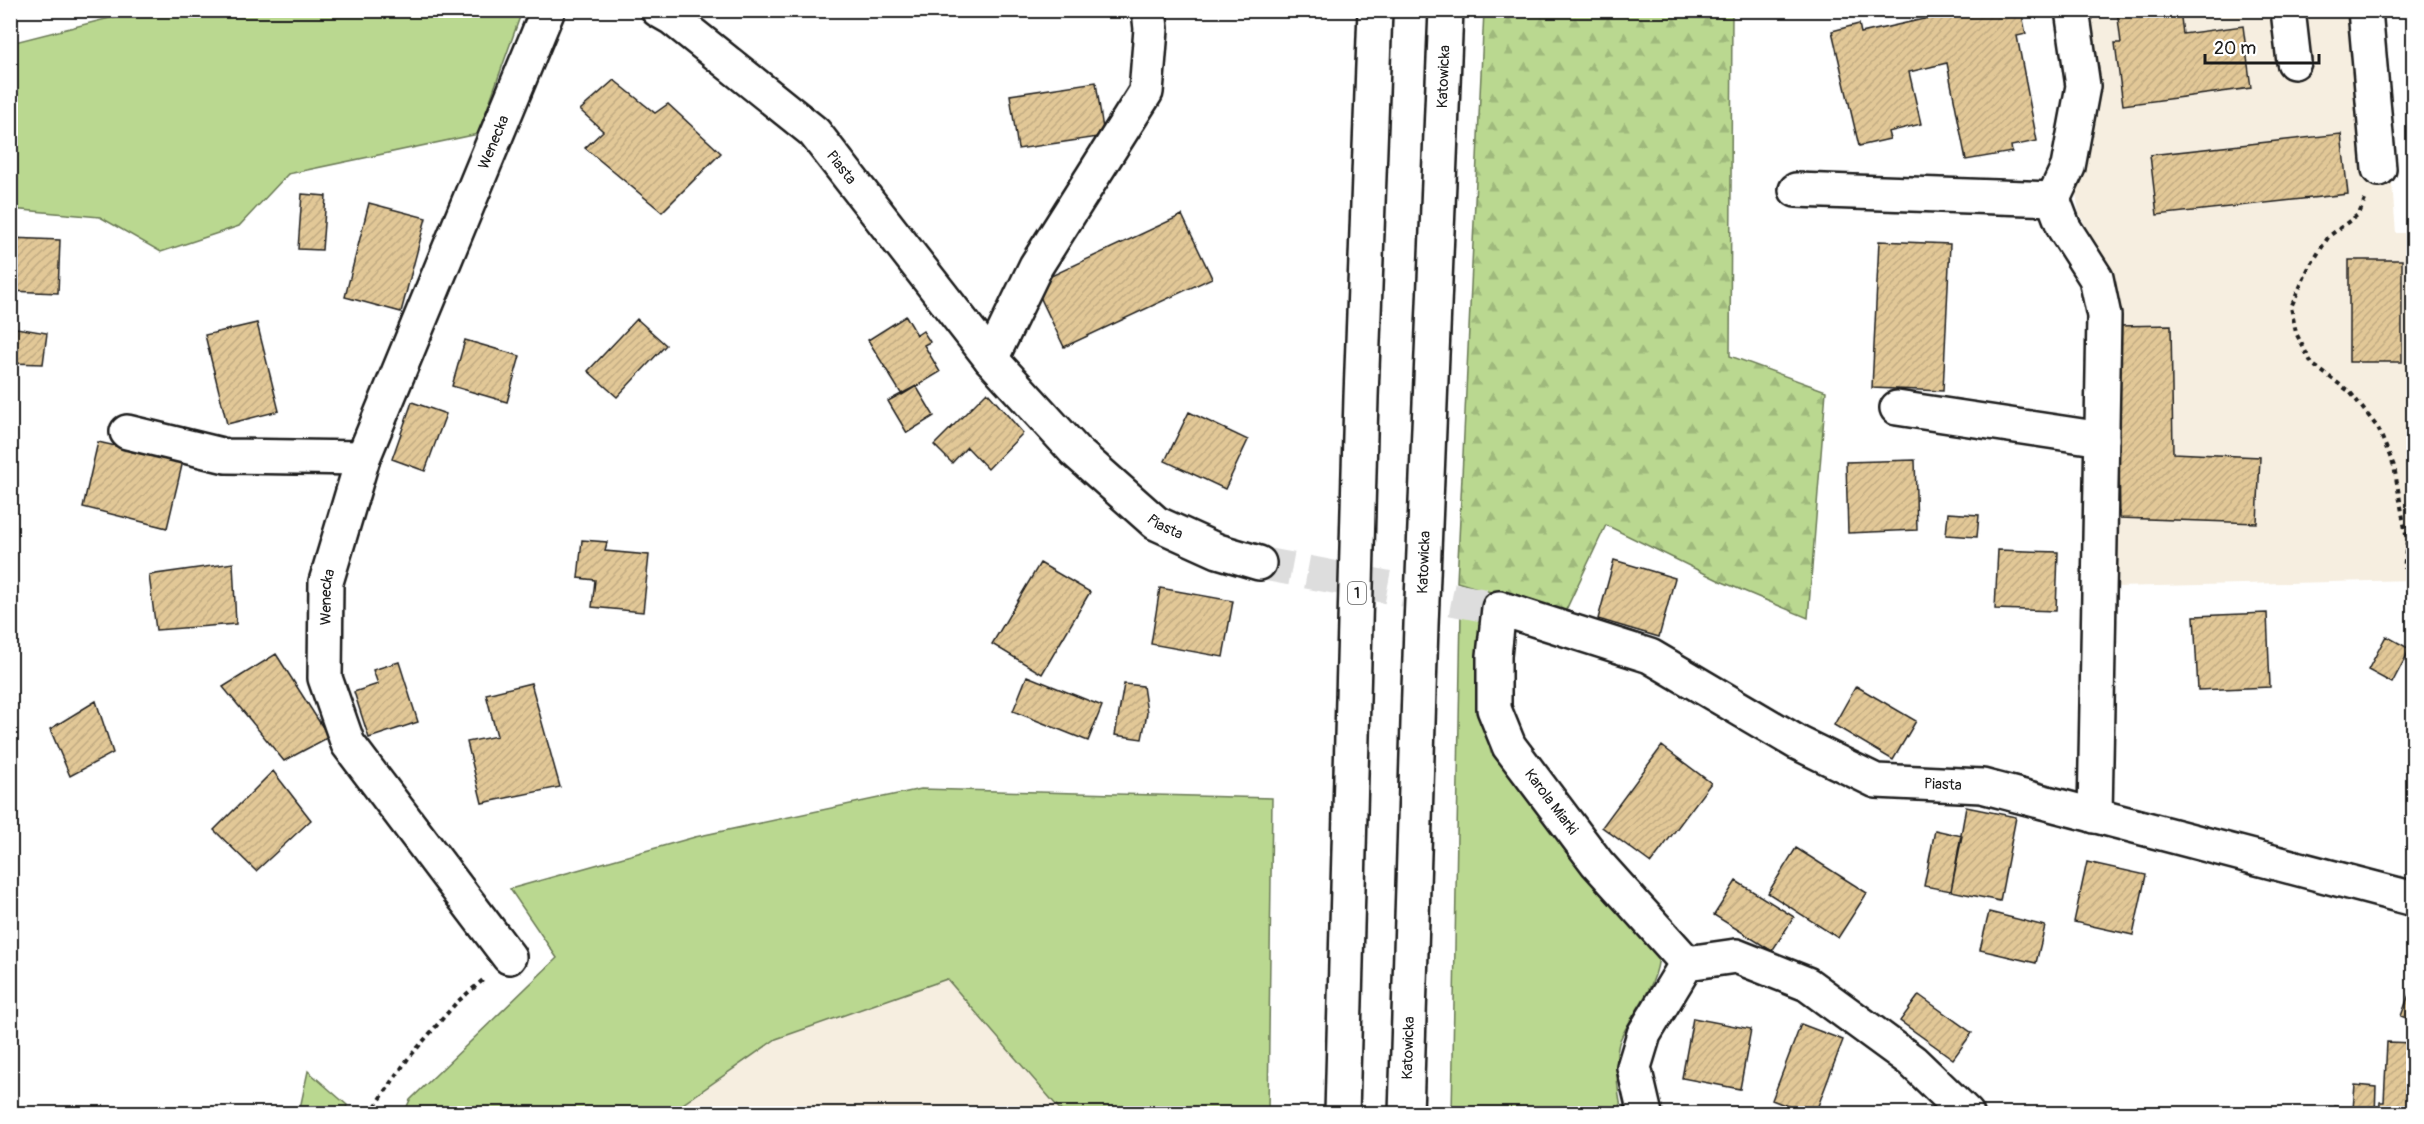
<svg xmlns="http://www.w3.org/2000/svg" width="2424" height="1124" viewBox="0 0 2424 1124" font-family="Pangolin,sans-serif">
	<defs>
		<pattern id="forest-firs" width="22" height="20" patternUnits="userSpaceOnUse" patternTransform="scale(1.5)"><rect width="22" height="20" fill="#bad890"/><path d="M5 1l3.5 6h-7zM16 11l3.5 6h-7z" fill="#9fb97c"/></pattern>
		<pattern id="building-hatch" width="6" height="6" patternUnits="userSpaceOnUse" patternTransform="scale(1.5)"><rect width="6" height="6" fill="#e2c897"/><path d="M-1 1l2-2M0 6l6-6M5 7l2-2" fill="none" stroke="#c1ab82"/></pattern>
	</defs>
	<rect width="100%" height="100%" fill="#fff"/>
	<filter id="ink" filterUnits="userSpaceOnUse"><feTurbulence type="fractalNoise" baseFrequency=".0167" numOctaves="2"/><feDisplacementMap in="SourceGraphic" scale="12" xChannelSelector="R" yChannelSelector="G"/><feConvolveMatrix kernelMatrix="1 2 1 2 8 2 1 2 1" color-interpolation-filters="sRGB"/></filter>
	<g filter="url(#ink)">
		<path fill="#f6eee0" d="M2084 11H2378L2396 233H2413V580L2115 587 2103 262 2079 213 2074 180 2098 109Z
			M947 979 1063 1113 670 1114 776 1039Z"/>
		<path fill="#bad890" stroke="#6b7a56" stroke-width="1.5" d="M141 10H522V11L478 134 288 174 239 226 161 252 100 217 11 209V43Z
			M1461 611 1487 620 1482 715 1491 753 1659 952C1659 986 1633 1010 1620 1040 1613 1059 1618 1094 1622 1113L1452 1114Z
			M921 789 1272 798 1268 1113H1063L947 979 776 1039 670 1113H404L410 1100 557 958 510 889 695 837Z
			M308 1071 347 1105 345 1113H299Z"/>
		<path fill="url(#forest-firs)" stroke="#6b7a56" stroke-width="1.5" d="M1484 11H1732L1730 356 1826 391 1808 618 1720 581 1606 525 1564 614 1457 582Z"/>
		<path fill="url(#building-hatch)" stroke="#1c1c1c" stroke-width="1.5" d="M1964 10H2021L2026 34 2017 36 2037 141 2011 146 2012 152 1966 160 1947 63 1909 72 1921 124 1888 132 1890 139 1859 146 1832 31 1859 24 1861 33Z
			M2117 10H2180L2183 34 2243 26 2251 88 2123 105 2115 43H2121Z
			M614 80 655 113 668 104 721 153 662 212 585 148 603 131 580 110Z
			M1096 82 1104 136 1018 149 1010 95Z
			M2341 134 2348 194 2157 215 2150 155Z
			M302 194 326 196 322 250 298 249Z
			M369 203 426 218 401 312 345 297Z
			M1182 215 1212 278 1064 347 1034 284Z
			M10 238 60 240 58 293 10 291Z
			M1879 241 1950 244 1943 391 1872 388Z
			M2349 260H2402V362H2349Z
			M906 316 917 335 923 331 930 342 924 345 940 372 902 395 868 340Z
			M637 319 666 345 617 397 588 371Z
			M257 323 279 411 227 424 205 335Z
			M2171 325 2173 453 2260 457 2257 523 2120 518 2117 326Z
			M10 327 47 333 43 364 10 363Z
			M465 340 520 356 507 402 452 386Z
			M916 386 934 416 907 433 888 401Z
			M987 392 1023 433 988 469 967 447 952 463 934 445Z
			M412 402 446 414 425 471 392 459Z
			M1189 412 1248 440 1225 489 1165 461Z
			M98 442 183 461 167 528 83 507Z
			M1915 460 1917 530 1848 533 1846 462Z
			M1948 513 1979 515 1977 537 1946 535Z
			M582 540 607 542 605 551 649 555 643 612 592 607 595 580 578 578Z
			M1998 550 2058 552 2056 611 1995 609Z
			M1614 560 1675 578 1659 637 1598 619Z
			M233 563 236 624 156 630 149 575Z
			M1040 563 1090 592 1042 674 992 644Z
			M1160 588 1233 601 1223 657 1151 644Z
			M2267 613 2270 687 2198 690 2194 616Z
			M2386 636 2410 649 2392 683 2368 670Z
			M276 654 329 737 284 761 223 687Z
			M399 662 418 722 369 738 354 692 378 684 373 670Z
			M1027 676 1102 706 1088 741 1013 711Z
			M531 683 560 787 482 803 467 742 497 736 486 694Z
			M1124 684 1143 686 1147 713 1142 739 1115 735Z
			M1856 686 1916 721 1893 760 1834 725Z
			M96 701 113 753 70 776 50 729Z
			M1662 746 1711 783 1651 863 1602 827Z
			M273 771 311 820 256 871 214 830Z
			M1966 807 2016 817 2000 901 1951 891Z
			M1935 830 1962 836 1951 891 1924 886Z
			M1796 848 1867 893 1838 938 1768 893Z
			M2087 862 2146 875 2133 935 2074 922Z
			M1736 881 1794 917 1772 951 1714 915Z
			M1989 912 2045 926 2036 963 1980 950Z
			M2413 984H2414V1021L2401 1016Z
			M1919 995 1972 1033 1953 1059 1900 1021Z
			M1693 1018 1751 1029 1740 1089 1682 1078Z
			M1801 1024 1843 1040 1815 1114H1808L1772 1100Z
			M2387 1042 2414 1043 2413 1114H2379L2380 1102H2384Z
			M2355 1085 2376 1087 2375 1114H2334L2335 1106 2353 1109Z"/>
		<g fill="none" stroke-linecap="round" stroke-linejoin="round">
			<path stroke="#ddd" stroke-width="33" stroke-dasharray="33 16" stroke-linecap="butt" d="M1259 563 1499 608"/>
			<defs>
				<g id="minor">
					<path id="s1" d="M658 10 672 18 814 132 991 359 1075 451 1156 523 1218 551 1259 563"/>
					<path d="M2072 10 2083 86 2068 167 2053 199 2064 228 2096 278 2104 316 2095 816"/>
					<path d="M2288 10 2294 62"/>
					<path d="M2365 10 2379 169"/>
					<path d="M1796 190 2053 199"/>
					<path d="M991 359 1036 266 1146 92 1151 29 1149 10"/>
					<path d="M1897 408 2102 439"/>
					<path d="M127 432 226 456 363 458"/>
					<path id="s2" d="M509 957 348 744 325 678 326 582 363 458 548 10"/>
					<path id="s3" d="M1687 963 1597 863 1509 746 1494 709V656L1499 608 1650 656 1798 743 1876 781 1982 786 2414 899"/>
					<path d="M1645 1114 1634 1067 1644 1034 1687 963 1736 956 1807 984 1912 1061 1967 1114"/>
				</g>
				<g id="major">
					<path d="M1342 1114 1361 397 1375 10"/>
					<path id="s4" d="M1406 1114 1421 625 1446 10"/>
				</g>
			</defs>
			<use href="#minor" stroke="#1c1c1c" stroke-width="38"/>
			<use href="#major" stroke="#1c1c1c" stroke-width="38"/>
			<path stroke="#1c1c1c" stroke-width="4" stroke-dasharray="4.5 4.5" stroke-linecap="butt" d="M2365 200 2359 214 2329 236 2308 269 2291 307 2296 333 2312 364 2350 392 2378 428 2394 466 2407 541 2404 569
				M370 1114 407 1060 456 1003 483 980"/>
			<use href="#minor" stroke="#fff" stroke-width="33"/>
			<use href="#major" stroke="#fff" stroke-width="33"/>
		</g>
	</g>
	<g text-anchor="middle" dominant-baseline="central" stroke-width="5" stroke-linejoin="round" paint-order="stroke">
		<rect fill="#fff" stroke="#606060" stroke-width="1.5" x="1348" y="582" width="18" height="22" rx="4.5"/>
		<g font-size="14" font-weight="bold" fill="#1c1c1c">
			<text x="1357" y="593">1</text>
		</g>
		<g font-size="15" fill="#1c1c1c" stroke="#fff">
			<text stroke="none"><textPath href="#s4" startOffset="1038">Katowicka</textPath></text>
			<text stroke="none"><textPath href="#s2" startOffset="904">Wenecka</textPath></text>
			<text stroke="none"><textPath href="#s1" startOffset="243">Piasta</textPath></text>
			<text stroke="none"><textPath href="#s1" startOffset="729">Piasta</textPath></text>
			<text stroke="none"><textPath href="#s4" startOffset="552">Katowicka</textPath></text>
			<text stroke="none"><textPath href="#s2" startOffset="418">Wenecka</textPath></text>
			<text stroke="none"><textPath href="#s3" startOffset="906">Piasta</textPath></text>
			<text transform="translate(1551 802) rotate(53)">Karola Miarki</text>
			<text stroke="none"><textPath href="#s4" startOffset="66">Katowicka</textPath></text>
		</g>
	</g>
	<rect width="2424" height="1124" fill="none" stroke="#fff" stroke-width="36"/>
	<rect x="18" y="18" width="2388" height="1088" fill="none" stroke="#1c1c1c" stroke-width="2" filter="url(#ink)"/>
	<path d="M2205 54v9h114v-9" fill="none" stroke="#1c1c1c" stroke-width="3"/>
	<text x="2214" y="54" font-size="18" fill="#1c1c1c" stroke="#ffffff" stroke-width="4.5" paint-order="stroke">20 m</text>
</svg>
